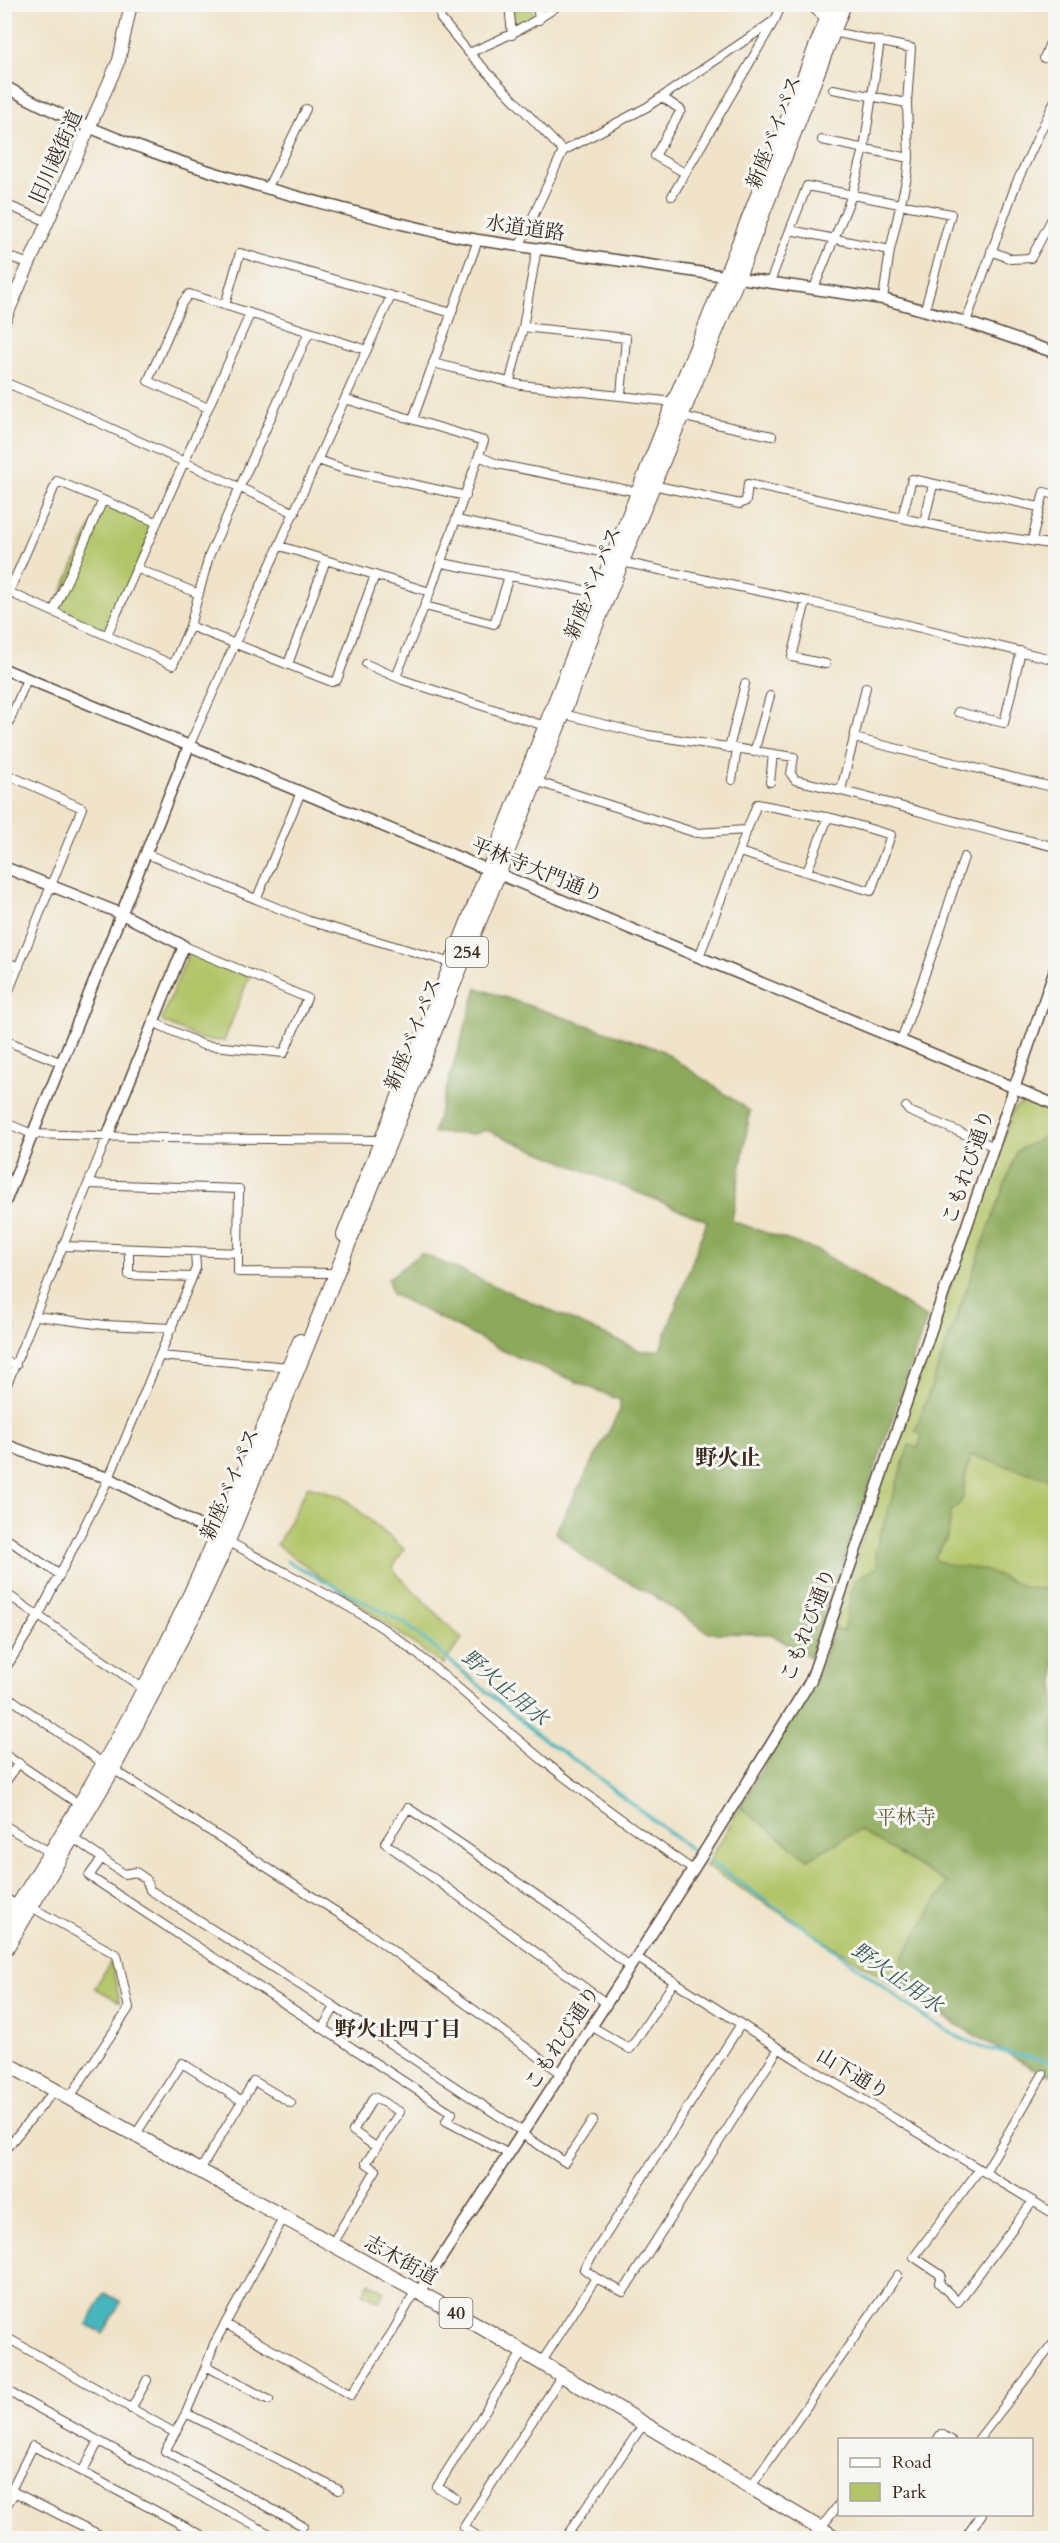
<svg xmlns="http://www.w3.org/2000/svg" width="1060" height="2543" viewBox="0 0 1060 2543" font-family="Cardo,'Noto Serif JP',serif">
	<rect width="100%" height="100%" fill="#f6f6f2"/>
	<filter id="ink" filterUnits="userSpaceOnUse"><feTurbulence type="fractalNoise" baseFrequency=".0167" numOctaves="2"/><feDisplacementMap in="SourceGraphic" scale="12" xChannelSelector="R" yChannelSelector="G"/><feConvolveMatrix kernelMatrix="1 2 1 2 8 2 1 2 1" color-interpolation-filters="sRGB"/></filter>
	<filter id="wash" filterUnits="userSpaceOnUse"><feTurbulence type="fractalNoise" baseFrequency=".008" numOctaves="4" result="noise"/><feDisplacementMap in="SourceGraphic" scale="24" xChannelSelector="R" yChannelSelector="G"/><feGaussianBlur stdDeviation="1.35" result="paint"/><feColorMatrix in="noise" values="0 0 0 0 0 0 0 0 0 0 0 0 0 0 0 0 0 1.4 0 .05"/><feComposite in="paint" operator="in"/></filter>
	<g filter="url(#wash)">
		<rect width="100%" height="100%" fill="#f0e3c9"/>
		<path fill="#b2c467" stroke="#767742" stroke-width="1.5" d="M532 7 534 16 531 24 517 31 512 20 513 9Z
			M103 500 156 522 107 635 54 610Z
			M193 952 249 977 224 1041 203 1040 163 1022 162 1018 188 954Z
			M1027 1101 1055 1113V2052L959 2026 706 1866 819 1671 896 1438 1014 1108Z
			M308 1486 341 1496 404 1549 392 1569 462 1639 443 1665 277 1545Z
			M111 1961 120 2002 95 1988Z
			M369 2282 385 2291 379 2302 363 2293Z"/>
		<path fill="#8daa5c" stroke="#646a3d" stroke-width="1.5" d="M477 988 661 1050 750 1111 732 1221 819 1251 927 1318 810 1658 771 1634 709 1633 651 1594 587 1560 555 1532 620 1410V1400L506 1352 392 1294 388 1279 421 1253 641 1351 660 1350 707 1221 486 1130 474 1134 433 1133Z
			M1055 1131V1481L971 1455C969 1464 966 1472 965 1481 962 1499 968 1496 951 1511L948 1536 934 1558C945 1566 965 1567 979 1569 992 1571 1005 1580 1018 1584 1029 1589 1044 1589 1055 1589V2075L1043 2074 959 2026 903 1984 902 1958 947 1883 859 1830 808 1859 740 1807 819 1671 833 1628 843 1632 854 1580 878 1567 875 1551 909 1445 918 1448 922 1435 915 1431 1017 1151Z"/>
		<path fill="#46b5bd" stroke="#40706e" stroke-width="1.5" d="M105 2293 121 2302 103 2334 87 2324Z"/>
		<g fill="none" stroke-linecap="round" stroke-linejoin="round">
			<path stroke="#46b5bd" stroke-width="3" d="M4 1327 15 1331
				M287 1561 406 1624 543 1739 582 1765 694 1852
				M709 1861 818 1937 921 2015 958 2037 984 2048 1056 2063"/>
		</g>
	</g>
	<g filter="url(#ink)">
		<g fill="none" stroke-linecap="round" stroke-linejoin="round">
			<defs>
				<path id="minor" d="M438 4 441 19 469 53 563 151
					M509 4 512 35
					M537 4 539 20
					M809 4 826 20
					M131 8 144 4
					M833 32 911 48 907 103 909 158 907 177 890 250 883 299
					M469 53C501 39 531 26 560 4
					M1044 58 1056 27
					M833 89 907 103
					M662 97 681 110 655 156 685 173
					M822 140 909 158
					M267 189 306 109
					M672 196 773 23
					M4 204 49 222
					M790 230 890 250
					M520 245 563 151 647 107 775 20 782 4
					M991 251 1011 259 1031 258 1056 211
					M4 255 30 264
					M770 282 807 186 951 214 925 309
					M814 288 852 195 864 149 880 41
					M225 305 240 253 452 313
					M966 322 1016 184 1056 98
					M523 327 626 338 621 395
					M433 363 521 385 674 402
					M510 381 523 327 537 248
					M4 382 67 408 295 513
					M208 408 148 381 182 303 189 294 367 350
					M680 416 772 436
					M413 419 478 240
					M479 456 497 464 638 492
					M318 460 344 469 466 496
					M653 485 740 504 746 501 748 484 952 529 1056 545
					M902 517 912 479 1039 507
					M457 520 614 555
					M924 522 933 485
					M1032 540 1044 492 1056 495
					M280 546 430 592 484 441 345 399
					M622 562 806 601 1056 660
					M442 563 599 593
					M136 568 199 594
					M4 590 173 665 190 626 332 682 337 680 375 575
					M9 592 57 481 156 522
					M806 601 792 657 826 664
					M425 606 494 624 509 576
					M54 610 103 500
					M190 626 209 556 309 332
					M107 635 250 314
					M288 664 326 560
					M366 664 403 680 545 726
					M396 677 430 592
					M866 687 854 738 1056 788
					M958 712 1004 723 1021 651
					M563 714 647 735 794 757 791 774 795 780C883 799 968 827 1056 847
					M4 734 27 679
					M189 746 391 296
					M729 748 745 684
					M754 752 770 696
					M4 773 82 808 4 1003
					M732 780 737 749
					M535 781 696 833 747 830 699 957
					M770 782 773 754
					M841 790 854 738
					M739 852 871 891 891 835 836 819 757 804 747 830
					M147 854 309 921 452 963
					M807 872 828 817
					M257 898 301 792
					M4 961 19 967
					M155 1023 203 1045 284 1053 307 998 184 946
					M4 1040 62 1063
					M901 1040 934 949 964 857
					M906 1107 909 1111 995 1147
					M4 1122 32 1134 163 1138 380 1140
					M88 1184 239 1189 238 1253
					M65 1246 238 1253V1272L329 1273
					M129 1250V1275L192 1277
					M37 1316 104 1325 172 1328
					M160 1356 290 1367
					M4 1361 16 1365
					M4 1392 107 1137
					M4 1537 60 1575
					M228 1541C281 1572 340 1598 391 1634 445 1673 493 1720 545 1762 593 1800 643 1835 693 1870
					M4 1592 144 1689
					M4 1671 39 1615 109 1478 196 1268 195 1252
					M4 1694 104 1764
					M4 1754 83 1807
					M113 1769 360 1927 561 2073
					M4 1784 19 1763
					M4 1825 51 1853
					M73 1838 124 1874 136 1872 146 1879 150 1890 335 2007 523 2132
					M102 1858 89 1876 452 2113 446 2121 509 2154
					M4 1897 18 1906
					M31 1907 117 1955 129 2008 70 2097
					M636 1957 802 2063 1056 2215
					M606 2003 385 1843 408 1808 554 1907 630 1967
					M591 2026 630 2049 674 1982
					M323 2027 335 2007
					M136 2134 182 2063 242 2101
					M522 2134 565 2162 593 2120
					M4 2151 55 2090
					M200 2170 254 2081 291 2103
					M979 2170 914 2257 941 2275 939 2283 958 2302 1033 2201
					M985 2172 1043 2074
					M332 2244 376 2170 366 2163 400 2112 374 2097 353 2131 376 2147
					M596 2278 623 2292 779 2048
					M226 2324 351 2395 393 2331 416 2290
					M4 2336 175 2433
					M541 2363 596 2278 584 2269 741 2024
					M206 2366 186 2413 339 2490
					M4 2395 7 2391 277 2538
					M269 2400 206 2366 214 2344 284 2217
					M131 2409 147 2380
					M186 2413 165 2451 303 2526
					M937 2440 941 2434 951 2440
					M978 2440 1056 2340
					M82 2472 99 2441
					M4 2487 106 2538
					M750 2488 898 2275
					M11 2490 33 2446 207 2538
					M455 2498 437 2487 523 2351
					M4 2509 15 2492
					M820 2529 840 2503
					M4 2533 16 2538
					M85 2538 90 2530
					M480 2538 464 2527 562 2375
					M565 2538 643 2425
					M965 2538 982 2514"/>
				<path id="tertiary" d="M4 86C101 139 204 172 310 200 366 215 421 230 478 240L883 299 966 322 1056 353
					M4 669 1056 1105
					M4 867 122 914 184 946 107 1137
					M4 1205 189 746
					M4 1444 46 1460 109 1478 224 1539
					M419 2292 693 1870 811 1680 1056 966"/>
				<path id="secondary" d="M4 321 119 60 131 4"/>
				<path id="primary" d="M4 2062 476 2324 836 2538"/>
				<path id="trunk" d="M344 1235 674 402C730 271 780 137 833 4
					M4 1928C52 1850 102 1772 144 1689 202 1576 251 1459 300 1341
					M4 1952 113 1769 192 1618 228 1541 563 714 592 635 738 277 844 4"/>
			</defs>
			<use href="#minor" stroke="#564638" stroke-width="10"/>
			<use href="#tertiary" stroke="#564638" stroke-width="13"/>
			<use href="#secondary" stroke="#564638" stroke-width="14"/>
			<use href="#primary" stroke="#564638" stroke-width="16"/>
			<use href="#trunk" stroke="#564638" stroke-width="16"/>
			<use href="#minor" stroke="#fff" stroke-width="8"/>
			<use href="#tertiary" stroke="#fff" stroke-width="10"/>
			<use href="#secondary" stroke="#fff" stroke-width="12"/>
			<use href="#primary" stroke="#fff" stroke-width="14"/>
			<use href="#trunk" stroke="#fff" stroke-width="14"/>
		</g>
	</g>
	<g text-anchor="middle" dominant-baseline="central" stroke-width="6" stroke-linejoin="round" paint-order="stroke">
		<g fill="#f6f6f2" stroke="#73675e" stroke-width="1.5">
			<rect x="446" y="937" width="42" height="30" rx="4.5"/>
			<rect x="439.5" y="2298" width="33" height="30" rx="4.5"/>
		</g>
		<g font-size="18" font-weight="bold" fill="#3b2a1e">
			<text x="467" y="952">254</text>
			<text x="456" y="2313">40</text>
		</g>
		<g font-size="20" fill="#3b2a1e" stroke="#f6f6f2">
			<text transform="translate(774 132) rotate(-69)">新座バイパス</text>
			<text transform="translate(56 157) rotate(-66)">旧川越街道</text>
			<text transform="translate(525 228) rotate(8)">水道道路</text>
			<text transform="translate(593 583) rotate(-68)">新座バイパス</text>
			<text transform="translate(537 870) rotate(22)">平林寺大門通り</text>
			<text transform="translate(413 1034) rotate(-68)">新座バイパス</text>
			<text transform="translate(968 1167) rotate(-71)">こもれび通り</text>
			<text transform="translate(230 1484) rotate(-67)">新座バイパス</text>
			<text transform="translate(808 1625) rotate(-69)">こもれび通り</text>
			<text transform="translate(562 2038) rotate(-57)">こもれび通り</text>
			<text transform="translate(853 2074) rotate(31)">山下通り</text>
			<text transform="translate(401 2260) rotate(29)">志木街道</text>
		</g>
		<g font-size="20" fill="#5f5834" stroke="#f6f6f2">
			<text x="906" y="1817">平林寺</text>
		</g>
		<g font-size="21" font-style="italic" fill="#3f5b56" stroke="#f6f6f2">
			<text transform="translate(505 1688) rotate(40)">野火止用水</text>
			<text transform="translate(897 1978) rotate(35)">野火止用水</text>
		</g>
		<g font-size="21" font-weight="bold" fill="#3b2a1e" stroke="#f6f6f2">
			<text x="398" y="2029">野火止四丁目</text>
		</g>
		<g font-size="22" font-weight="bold" fill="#3b2a1e" stroke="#f6f6f2">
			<text x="728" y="1458">野火止</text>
		</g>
	</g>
	<rect width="1060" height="2543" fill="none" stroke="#f6f6f2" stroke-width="24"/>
	<rect x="838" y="2438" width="195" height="78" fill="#f6f6f2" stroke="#aba49d" stroke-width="1.5"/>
	<rect x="850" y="2458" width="30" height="9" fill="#ffffff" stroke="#aba49d" stroke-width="1.5"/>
	<text x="892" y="2468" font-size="18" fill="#3b2a1e">Road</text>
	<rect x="850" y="2483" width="30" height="18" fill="#b2c467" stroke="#aba49d" stroke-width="1.5"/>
	<text x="892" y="2498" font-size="18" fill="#3b2a1e">Park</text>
</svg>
